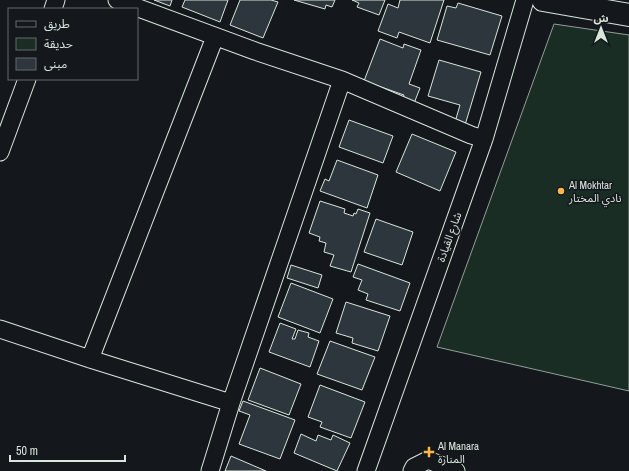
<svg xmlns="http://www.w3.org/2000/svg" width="629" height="471" viewBox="0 0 629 471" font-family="'Archivo Narrow','Noto Sans Arabic',sans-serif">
	<rect width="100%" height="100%" fill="#14181c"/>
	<path fill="#1a2d24" stroke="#939e99" d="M554 24 629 35V391L437 347Z"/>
	<path fill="#2c363c" stroke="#d8e6dc" d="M154 0H172L170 6Z
		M185 0H228L220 22 182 7Z
		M240 0H271L278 2 263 38 230 25Z
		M294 0H335L332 7 326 5 325 9Z
		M352 0H385L379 15 357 7 359 3Z
		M400 0H444L430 43 399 32 397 38 378 31 388 4 398 8Z
		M458 3 502 16 490 55 437 40 447 6 456 8Z
		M380 39 403 48 404 44 421 50 409 84 420 88 413 106 402 102 404 95 364 81Z
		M439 60 481 72 465 125 455 122 460 105 428 96Z
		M349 120 393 136 383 163 339 147Z
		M412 134 456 152 440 191 396 172Z
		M337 160 378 175 367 208 320 191 325 179 329 181Z
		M320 201 345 209 344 213 353 216 354 213 356 214 358 209 370 213 351 272 330 266 334 255 324 252 326 243 319 241 320 237 309 233Z
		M376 219 413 232 402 265 364 252Z
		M358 264 410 283 400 311 366 300 368 294 358 290 362 280 353 277Z
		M291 265 322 275 318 288 287 278Z
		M291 283 333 299 320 333 278 317Z
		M346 302 390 316 378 351 352 343 353 338 336 333Z
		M280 323 296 329 292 339H295L298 330 309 333 308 337 319 341 310 367 269 352Z
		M330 341 375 357 362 390 317 374Z
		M260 368 301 384 289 415 248 400Z
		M320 385 365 402 351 438 320 427 322 422 308 417Z
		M243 401 295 420 280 459 239 444 250 415 239 411Z
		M301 434 316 441 318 435 331 440 333 435 350 443 337 471 294 453Z
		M231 456 266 471H225Z"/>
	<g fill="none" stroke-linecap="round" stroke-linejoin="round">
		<defs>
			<path id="minor" d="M117 0 255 51 342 80 471 135 484 139
				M53 9 56 0
				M0 152 27 79
				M0 329 90 359 231 403
				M90 359 215 37
				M210 471 231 403 342 80
				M366 471 484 139 525 0
				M412 471 414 467 428 460 456 471"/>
			<path id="major" d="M543 0 629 15"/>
		</defs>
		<use href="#minor" stroke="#d8e6dc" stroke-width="19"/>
		<use href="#major" stroke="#d8e6dc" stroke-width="24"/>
		<use href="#minor" stroke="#14181c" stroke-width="17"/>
		<use href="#major" stroke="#14181c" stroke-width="22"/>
	</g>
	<g fill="#ffb74d" stroke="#14181c" stroke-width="1.5">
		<circle cx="561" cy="191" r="4"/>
		<path d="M427 446h4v4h4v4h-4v4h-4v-4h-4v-4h4z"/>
	</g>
	<g text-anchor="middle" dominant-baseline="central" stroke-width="3" stroke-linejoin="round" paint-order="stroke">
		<g font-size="11" fill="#d8e6dc" stroke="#14181c" text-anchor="start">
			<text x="569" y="185">Al Mokhtar<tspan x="569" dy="13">نادي المختار</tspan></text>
			<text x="438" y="446">Al Manara<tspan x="438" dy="13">المنارة</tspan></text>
		</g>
		<g font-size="11" fill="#d8e6dc" stroke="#14181c">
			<text transform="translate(449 237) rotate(-70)">شارع القيادة</text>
		</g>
	</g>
	<rect x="8" y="8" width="130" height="72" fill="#14181c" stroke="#626a69"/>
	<rect x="16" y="21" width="20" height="6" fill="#14181c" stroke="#626a69"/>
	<text x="44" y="28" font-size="12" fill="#d8e6dc">طريق</text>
	<rect x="16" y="38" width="20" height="12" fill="#1a2d24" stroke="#626a69"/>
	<text x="44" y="48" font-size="12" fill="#d8e6dc">حديقة</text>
	<rect x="16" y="58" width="20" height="12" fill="#2c363c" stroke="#626a69"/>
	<text x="44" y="68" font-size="12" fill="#d8e6dc">مبنى</text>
	<g transform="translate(601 28)" stroke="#14181c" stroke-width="3" paint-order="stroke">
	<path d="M0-3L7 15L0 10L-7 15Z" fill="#d8e6dc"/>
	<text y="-6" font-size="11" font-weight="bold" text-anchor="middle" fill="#d8e6dc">ش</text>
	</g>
	<path d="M10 455v6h115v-6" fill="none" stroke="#d8e6dc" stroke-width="2"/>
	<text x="16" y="455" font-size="12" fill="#d8e6dc" stroke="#14181c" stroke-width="3" paint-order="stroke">50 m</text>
</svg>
